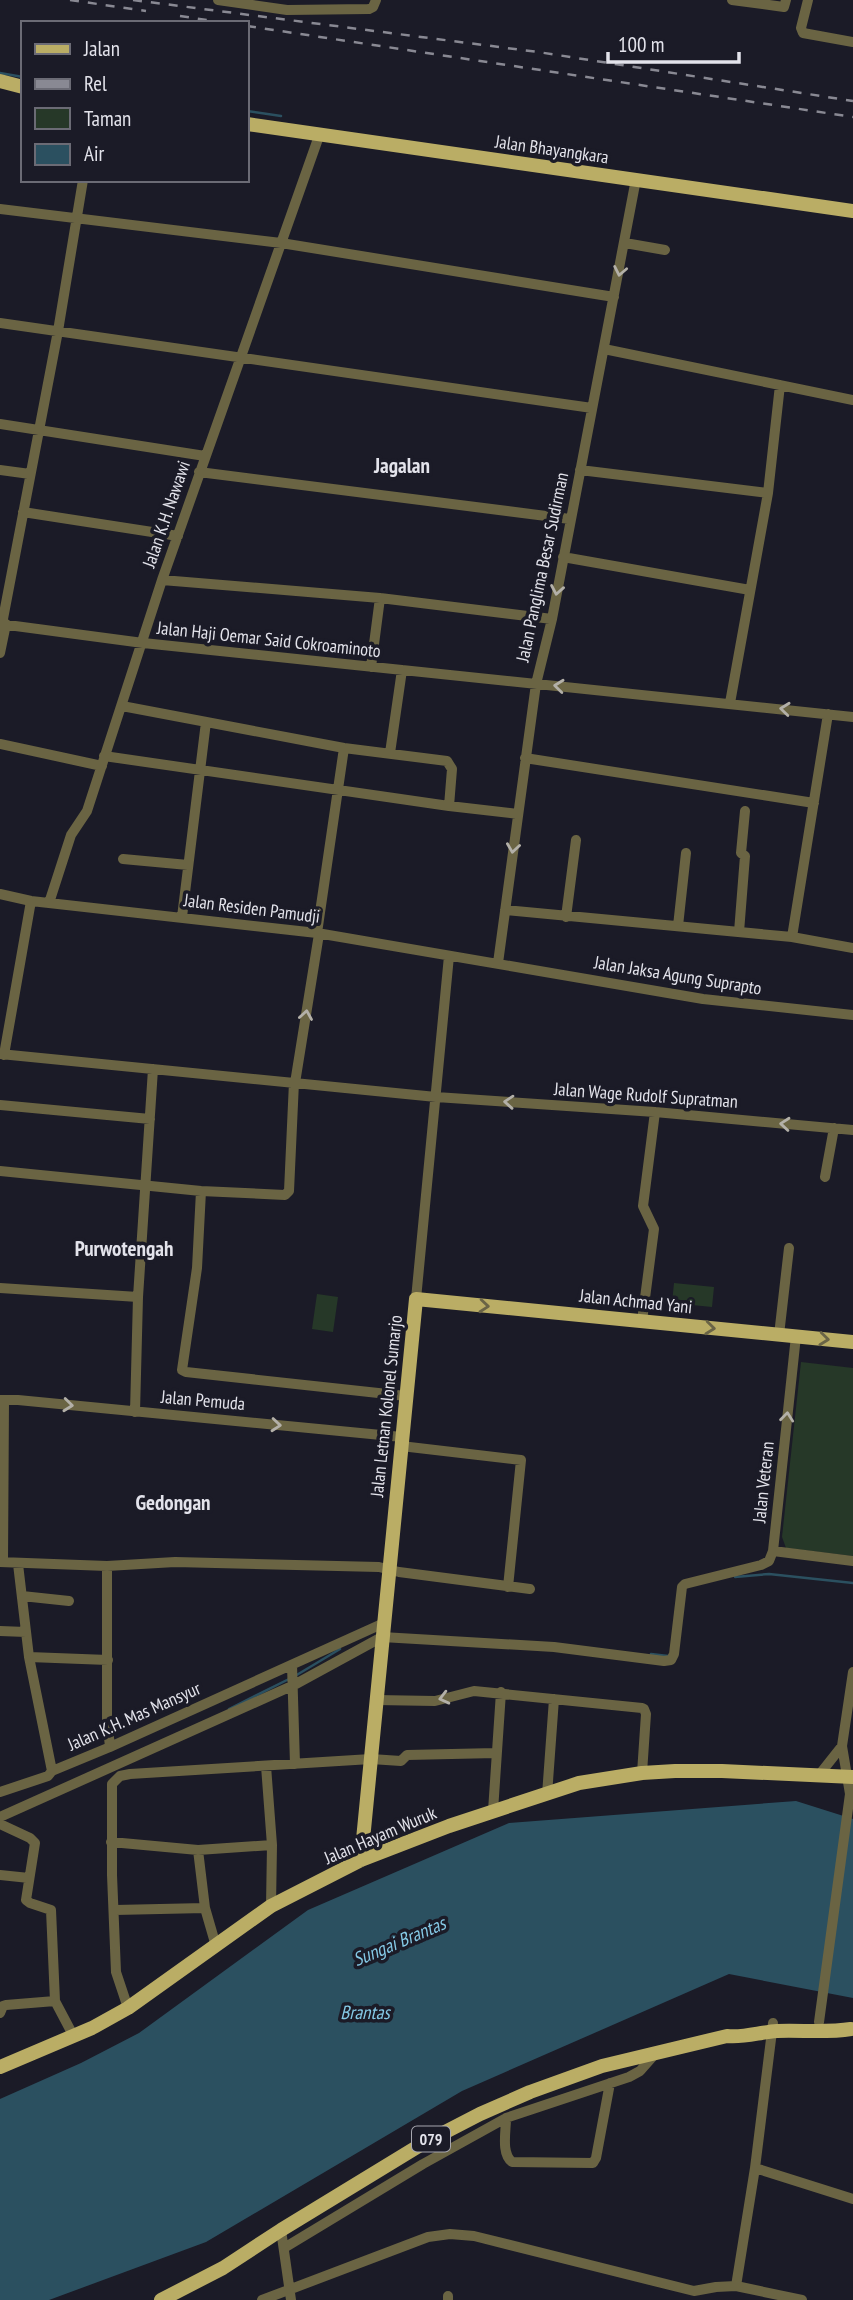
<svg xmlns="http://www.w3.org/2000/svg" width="853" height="2300" viewBox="0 0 853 2300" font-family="'PT Sans Narrow',sans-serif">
	<rect width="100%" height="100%" fill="#1b1b27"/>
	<path fill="#263828" d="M674 1283 714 1287 712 1307 672 1303Z
		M317 1294 338 1297 333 1332 312 1329Z
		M801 1362 853 1368V1556L786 1548 782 1537Z"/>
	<path fill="#2b5060" d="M796 1801 853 1819V1998L729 1974 462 2091 206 2242 49 2300H0V2099L81 2063 139 2033 308 1910 509 1823Z"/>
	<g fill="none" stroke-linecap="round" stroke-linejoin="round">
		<path stroke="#2b5060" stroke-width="2.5" d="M0 73 23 77
			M247 111 281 116
			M735 1577 769 1574 853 1583
			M651 1654 668 1656
			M295 1676 340 1649
			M229 1709 289 1679"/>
		<path stroke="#6a6443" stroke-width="10" d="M218 0 287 10 369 9 373 7 376 0
			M732 0 784 7 786 0
			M808 0 801 28 803 33 853 42
			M0 209 281 243 614 297
			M625 243 665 250
			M0 323 592 408
			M604 349 853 400
			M0 424 205 456
			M0 470 30 474
			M580 470 768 493
			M199 472 570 519
			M23 512 178 536
			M563 557 750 590
			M162 580 380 598 552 619
			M0 624 143 643 853 717
			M2 624 58 331 83 180
			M0 653 6 624
			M371 667 380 598
			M730 703 768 493 780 385
			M122 706 344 748 447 761 452 769 449 806
			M0 744 102 766
			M390 753 402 670
			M104 756 449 806 518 814
			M525 758 814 803
			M123 859 188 865
			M0 894 31 901 317 933 703 999 853 1015
			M49 903 71 835 87 811 162 580 319 136
			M505 910 792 937 853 948
			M182 917 206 722
			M566 917 576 840
			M678 926 686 853
			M739 932 745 856 741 853 745 811
			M317 933 344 748
			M792 937 828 714
			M498 963 536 684 552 619 636 179
			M0 1054 436 1097 655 1112 853 1130
			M4 1055 31 901
			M295 1083 319 934
			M0 1105 150 1119
			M0 1171 201 1191 285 1195 289 1191 294 1082
			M825 1177 834 1128
			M201 1191 197 1268 182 1370 186 1372 406 1396
			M0 1288 138 1297
			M416 1299 449 956
			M642 1321 654 1229 643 1206 655 1112
			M779 1335 789 1248
			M796 1336 773 1551 853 1561
			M0 1400H18L402 1437
			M135 1412 138 1297 153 1069
			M401 1446 521 1460 508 1587
			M0 1562 107 1566 175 1562 379 1567 399 1572 530 1589
			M3 1562 4 1401
			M18 1564 29 1657 52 1771
			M107 1566V1719L110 1747
			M22 1596 69 1601
			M0 1631 26 1632
			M29 1657 108 1660
			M292 1665 295 1764
			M376 1700 435 1701 474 1691 642 1708 644 1709 646 1714 642 1773
			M266 1766 272 1845 271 1906
			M819 1775 842 1746
			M0 1792 48 1776 52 1771 110 1747 384 1623
			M547 1795 554 1699
			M493 1811 501 1692
			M0 1817 294 1685 382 1637 554 1647 664 1661 671 1660 674 1654 682 1587 685 1584 761 1565 769 1561 773 1551
			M0 1824 30 1838 35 1843 26 1900 30 1903 51 1910 55 2001 73 2035
			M111 1842 198 1850 272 1845
			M198 1850 205 1908 216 1946
			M0 1875 29 1878
			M115 1910 205 1908
			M128 2008 116 1972 112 1875V1784L120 1776 130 1774 371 1759 401 1761 407 1755 496 1753
			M0 2013 3 2006 6 2005 55 2001
			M819 2022 850 1794 842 1746 853 1672
			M506 2118C506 2132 501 2153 512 2162L593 2163 596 2158 610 2083
			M755 2168 853 2199
			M281 2230 291 2300
			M284 2248 423 2164 506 2118 629 2077 640 2071 655 2054
			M736 2286 802 2300
			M262 2300 428 2237 450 2234 474 2236 694 2291 716 2287 736 2286 755 2168 773 2023
			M448 2300V2296"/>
		<path stroke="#baad65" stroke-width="14" d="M0 81 23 87
			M247 124 853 211
			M361 1860 416 1299 853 1342
			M0 2067 92 2028 128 2008 271 1906 361 1860 449 1826 579 1783 642 1773 675 1771H722L853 1777
			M161 2300 223 2268 281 2230 422 2144 480 2114 530 2092 602 2066 727 2036C744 2038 760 2032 777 2031 802 2030 827 2033 851 2029"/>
		<path stroke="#898993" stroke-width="2.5" stroke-dasharray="9 9" stroke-linecap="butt" d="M70 0 146 11
			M133 0 538 52 853 101
			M180 16 226 23
			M247 26 853 117"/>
	</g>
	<defs><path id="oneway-chevron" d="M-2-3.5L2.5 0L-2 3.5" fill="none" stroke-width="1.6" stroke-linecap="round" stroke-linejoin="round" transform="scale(1.75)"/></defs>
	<g stroke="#b3b0a8">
		<use href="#oneway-chevron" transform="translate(620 271) rotate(101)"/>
		<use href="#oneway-chevron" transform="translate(557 590) rotate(100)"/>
		<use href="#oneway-chevron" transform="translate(559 686) rotate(-174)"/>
		<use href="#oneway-chevron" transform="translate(785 709) rotate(-174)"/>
		<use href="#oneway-chevron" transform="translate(513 848) rotate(98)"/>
		<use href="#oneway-chevron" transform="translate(306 1015) rotate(-81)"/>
		<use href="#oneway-chevron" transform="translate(509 1102) rotate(-176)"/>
		<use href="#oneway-chevron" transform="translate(785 1124) rotate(-175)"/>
		<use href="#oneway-chevron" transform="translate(68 1405) rotate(6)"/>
		<use href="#oneway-chevron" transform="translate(787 1417) rotate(-84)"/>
		<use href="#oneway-chevron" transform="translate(276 1425) rotate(5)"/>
		<use href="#oneway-chevron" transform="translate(444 1698) rotate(166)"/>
	</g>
	<g stroke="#6a6446">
		<use href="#oneway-chevron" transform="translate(484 1306) rotate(5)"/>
		<use href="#oneway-chevron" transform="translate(710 1328) rotate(6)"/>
		<use href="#oneway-chevron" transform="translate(824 1339) rotate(6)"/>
	</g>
	<g text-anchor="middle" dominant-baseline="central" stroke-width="7" stroke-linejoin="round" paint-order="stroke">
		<rect fill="#1b1b27" stroke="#a7a7b0" stroke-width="2" x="412" y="2126.5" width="38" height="25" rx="5"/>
		<g font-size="16" font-weight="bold" fill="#e3e3eb">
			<text x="431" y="2139">079</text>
		</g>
		<g font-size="18" fill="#e3e3eb" stroke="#1b1b27">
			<text transform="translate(552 149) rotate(8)">Jalan Bhayangkara</text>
			<text transform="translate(166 514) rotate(-71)">Jalan K.H. Nawawi</text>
			<text transform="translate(542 567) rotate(-78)">Jalan Panglima Besar Sudirman</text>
			<text transform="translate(269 639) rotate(6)">Jalan Haji Oemar Said Cokroaminoto</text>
			<text transform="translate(252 908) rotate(7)">Jalan Residen Pamudji</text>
			<text transform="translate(678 975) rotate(9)">Jalan Jaksa Agung Suprapto</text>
			<text transform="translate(646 1095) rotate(4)">Jalan Wage Rudolf Supratman</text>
			<text transform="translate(636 1301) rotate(6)">Jalan Achmad Yani</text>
			<text transform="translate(203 1400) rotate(5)">Jalan Pemuda</text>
			<text transform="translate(386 1406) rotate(-84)">Jalan Letnan Kolonel Sumarjo</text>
			<text transform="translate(763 1482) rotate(-84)">Jalan Veteran</text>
			<text transform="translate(134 1716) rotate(-24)">Jalan K.H. Mas Mansyur</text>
			<text transform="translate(380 1835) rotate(-23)">Jalan Hayam Wuruk</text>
		</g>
		<g font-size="19" font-style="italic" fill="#85c9e6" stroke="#1b1b27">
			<text transform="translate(399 1941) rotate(-23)">Sungai Brantas</text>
			<text x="365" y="2012">Brantas</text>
		</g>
		<g font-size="21" font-weight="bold" fill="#e3e3eb" stroke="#1b1b27">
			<text x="402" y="465">Jagalan</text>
			<text x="124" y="1248">Purwotengah</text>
			<text x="173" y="1502">Gedongan</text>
		</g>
	</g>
	<rect x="21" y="21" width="228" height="161" fill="#1b1b27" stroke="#6b6b75" stroke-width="2"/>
	<rect x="35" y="44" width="35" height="10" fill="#baad65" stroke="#6b6b75" stroke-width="2"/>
	<text x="84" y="56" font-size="21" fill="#e3e3eb">Jalan</text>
	<rect x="35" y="79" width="35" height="10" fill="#898993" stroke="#6b6b75" stroke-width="2"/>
	<text x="84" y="91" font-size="21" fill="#e3e3eb">Rel</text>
	<rect x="35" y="108" width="35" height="21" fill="#263828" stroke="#6b6b75" stroke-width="2"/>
	<text x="84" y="126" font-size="21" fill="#e3e3eb">Taman</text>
	<rect x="35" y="144" width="35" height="21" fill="#2b5060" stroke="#6b6b75" stroke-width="2"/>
	<text x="84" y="161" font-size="21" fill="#e3e3eb">Air</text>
	<path d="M608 52v10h131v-10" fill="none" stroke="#e3e3eb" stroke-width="3.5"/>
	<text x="618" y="52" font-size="21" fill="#e3e3eb" stroke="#1b1b27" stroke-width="5" paint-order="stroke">100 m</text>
</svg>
